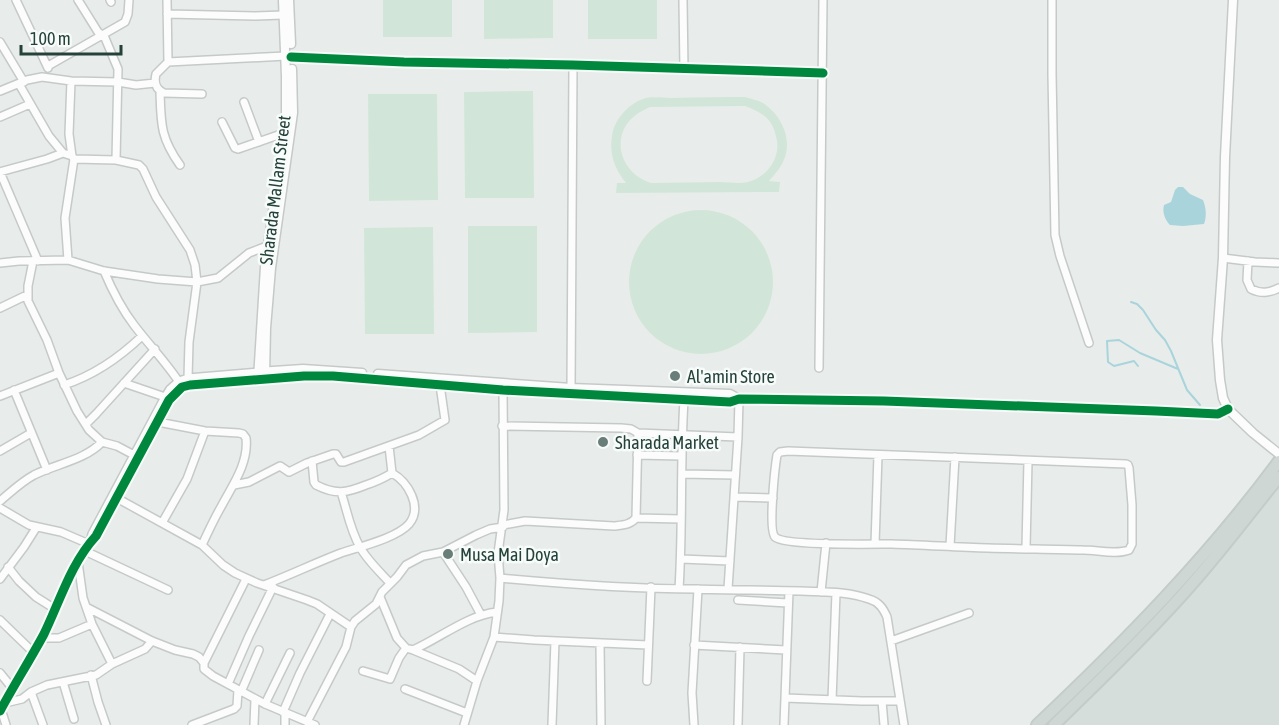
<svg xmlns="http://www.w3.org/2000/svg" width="1279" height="725" viewBox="0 0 1279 725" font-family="'Asap Condensed',sans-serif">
	<rect width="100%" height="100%" fill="#e8edeb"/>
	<path fill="#d6dedb" d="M1279 477V725H1044Z"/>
	<path fill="#d1e6d8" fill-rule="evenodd" d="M383 0H452V37H383Z
		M484 0H553V38L484 39Z
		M588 0H657V39H588Z
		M533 91 534 198H465L464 92Z
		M368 94H437L438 200 369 201Z
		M745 97C751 99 758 100 763 103 780 114 792 137 785 157 782 166 776 173 769 181L780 182 779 192 616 193 617 183H626C615 169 609 155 612 136 614 120 628 104 643 99 651 96 663 98 671 98 696 97 721 97 745 97ZM745 106C765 114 773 119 777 141 780 160 765 178 748 182 739 184 729 182 720 182 697 182 674 183 651 183 619 173 609 134 637 114 641 111 646 109 650 107Z
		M629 282a72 72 0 1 1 144 0a72 72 0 1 1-144 0Z
		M468 226H537V332L468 333Z
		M433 227 434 334H365L364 228Z"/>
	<path fill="#a9d4db" d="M1178 187H1183L1190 194 1203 200C1206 207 1207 217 1204 224L1183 226 1170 225C1165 220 1162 212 1164 205L1171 202 1175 190Z"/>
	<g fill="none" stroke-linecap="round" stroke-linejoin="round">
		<path stroke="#a9d4db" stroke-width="2" d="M1131 302 1137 304 1143 310 1156 330 1165 340 1171 351 1187 390 1200 405
			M1138 366 1134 361 1114 366 1108 362 1107 341 1119 340 1140 353 1178 369"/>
		<defs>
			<path id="minor" d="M16 0 48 68
				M78 0 98 32 105 38 118 69 116 160
				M110 0 111 2
				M167 0 168 62
				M683 0 684 70
				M1052 0V74L1055 235 1060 256 1089 343
				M167 14 255 16 283 15
				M0 42 24 82
				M291 57 404 62 573 65 823 73
				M48 66 125 22 128 14 129 0
				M71 81 69 134 72 156
				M19 84 49 136 63 153 72 156 74 159 116 160 139 165 143 169 156 197 190 250 195 265 197 282 189 342 188 378
				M0 91 27 80 42 77 71 81 118 82 136 85 155 83
				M160 91C161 123 160 137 180 165
				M202 94 164 93C155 89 154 82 156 74L168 62 286 56
				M244 102 259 142
				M0 117 30 104
				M222 122 235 148 238 149 284 133
				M0 172 38 261
				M0 172 47 159 63 153
				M1223 258 1255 262 1279 263
				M68 260 65 218 74 159
				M33 261 28 286V301L47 340 59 373 77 411 89 430 102 442 117 446 134 455
				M1248 261 1247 280 1251 289C1261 294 1269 293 1279 288
				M0 263 19 261 68 260 104 271 158 279 197 282 218 278 249 253 267 246
				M104 271C112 290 121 308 134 325 149 345 167 363 181 385
				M0 308 27 295
				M819 368 823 0
				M124 383 165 397
				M64 385C95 375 119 358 142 336
				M571 388 573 65
				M14 390 47 470
				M0 396 59 373
				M158 422 205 431 239 433 243 434 246 438C249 463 232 486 221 507 214 519 208 532 202 545
				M86 424 96 414 155 349
				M502 426 621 428 631 429 638 433 738 437
				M0 451 31 433
				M788 451 1126 464 1128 465 1129 468 1132 505V544L1129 550C1116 555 1097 550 1083 550 1052 549 1020 549 988 548 956 547 924 545 892 544 874 544 784 546 775 537 768 530 775 467 777 455L780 452Z
				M637 455 682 456
				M312 461 314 482 316 485C336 495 346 493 366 485 375 482 384 478 392 473L389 446
				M682 474 735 475
				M234 485 249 482 280 466 289 472 307 463 333 454H336L341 462H344L419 435 445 420 440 385
				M341 492C347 510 350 530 360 547 367 560 380 572 390 583
				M113 496 202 545 223 565 235 573 257 583 307 600 317 604 351 627
				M734 497 773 498
				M0 501C11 492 21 482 34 475 56 464 85 460 102 442
				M0 508 29 525 61 532 89 544
				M636 518 638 433
				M162 523 187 479 205 431
				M503 525 525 521 614 526C623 525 630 525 636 518L681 519
				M90 542 92 534 165 397 170 389 179 381 188 378 258 372
				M875 544 878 455
				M950 546 955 457
				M1026 548 1028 461
				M85 551 168 590
				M443 552 466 587 481 615
				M681 559 730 561
				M78 562 83 598 92 624 112 664
				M8 567 19 581 36 597 55 609
				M500 578C565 584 630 589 696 589 731 590 766 590 801 591 823 592 847 591 869 599 879 602 883 608 887 617L904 725
				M0 579 24 547 36 528
				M264 585C290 575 315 563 341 553 359 547 397 538 409 524 423 507 408 482 392 473
				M679 589C683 526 680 463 684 400
				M728 589 738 437 739 399
				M821 592 826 543
				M380 597 397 638 406 648
				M738 600 788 603
				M88 608 152 641 175 650 193 654 199 657 204 663V669L213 676 265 704 315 725
				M0 620 34 653
				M494 637 534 640 648 645
				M42 638H59L92 624
				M891 641 969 613
				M600 643 601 725
				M694 645 786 650
				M413 650 459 669 477 681
				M204 663 246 579
				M363 671 390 679 399 658 406 648 413 650C440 638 468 615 497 612
				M0 673 13 689
				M91 675 98 702 106 725
				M647 681 651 587
				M63 682 74 719
				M228 684 249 636 273 587
				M405 689 467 713
				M31 692 43 725
				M241 692 259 650
				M785 698 862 701H900
				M832 700 836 593
				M882 701 884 725
				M5 703 22 699 31 692 47 685 96 675 112 664 145 649 152 641
				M265 704 290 653
				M1 709 6 725
				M0 711C14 685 30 660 44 634 60 601 71 563 96 536L169 400C175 392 180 387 190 385L258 379
				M283 712 300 673 330 614
				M307 722 346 647 351 627 355 621 376 604 382 592 397 577 406 565 423 556 443 552 476 535 490 529 503 527
				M192 725 234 709 237 706 238 690
				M254 725 255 699
				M285 725V713
				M464 725 477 681 494 637 499 601 500 578 498 553 504 510 503 390
				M552 725 555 641
				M694 725 692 693 698 589
				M738 725 740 647
				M784 725 789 591"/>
			<path id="tertiary" d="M283 0 286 76V119L265 267 258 379 304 376H333L503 390 730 402 739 399 884 401 1156 411 1218 414 1228 409
				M289 0 291 44
				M1233 0 1225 157 1223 258 1217 340 1220 380 1223 398 1228 409 1253 433 1279 454
				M258 372 303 369 362 373
				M378 374 571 388 730 394 739 399
				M265 375 266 328 271 268 293 113 292 69"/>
			<path id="primary" d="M1037 725C1124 643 1208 557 1279 461
				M1054 725C1098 682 1142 640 1183 594 1217 557 1247 516 1279 477"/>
		</defs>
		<use href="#minor" stroke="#c5cac8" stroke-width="10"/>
		<use href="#tertiary" stroke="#c5cac8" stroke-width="11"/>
		<use href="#primary" stroke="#c3ccc9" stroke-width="14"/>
		<use href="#minor" stroke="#fcfcfc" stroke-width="7"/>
		<use href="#tertiary" stroke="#fcfcfc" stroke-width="8"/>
		<use href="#primary" stroke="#cfd7d5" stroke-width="10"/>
		<defs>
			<path id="cycleway" d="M291 57 404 62 573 65 823 73
				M0 711C14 685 30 660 44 634 60 601 71 563 96 536L169 400 182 387 190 385 304 376H333L503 390 730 402 739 399 884 401 1156 411 1218 414 1228 409"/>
		</defs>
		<use href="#cycleway" stroke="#f7fbf9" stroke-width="13"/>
		<use href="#cycleway" stroke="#00873e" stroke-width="9"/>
	</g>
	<g fill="#697e78" stroke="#f7fbf9" stroke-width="2">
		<circle cx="675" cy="376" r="6"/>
		<circle cx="603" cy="442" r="6"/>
		<circle cx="448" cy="554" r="6"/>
	</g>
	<g text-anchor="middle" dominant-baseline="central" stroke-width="5" stroke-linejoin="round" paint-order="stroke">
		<g font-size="18" fill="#24423a" stroke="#f7fbf9">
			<text transform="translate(275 190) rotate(-83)">Sharada Mallam Street</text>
		</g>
		<g font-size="18" fill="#24423a" stroke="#f7fbf9" text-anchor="start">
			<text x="687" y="376">Al'amin Store</text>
			<text x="615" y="442">Sharada Market</text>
			<text x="460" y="554">Musa Mai Doya</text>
		</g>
	</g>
	<path d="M21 45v9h100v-9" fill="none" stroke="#24423a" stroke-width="3"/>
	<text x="30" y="45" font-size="18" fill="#24423a" stroke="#f7fbf9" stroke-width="4.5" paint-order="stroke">100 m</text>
</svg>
